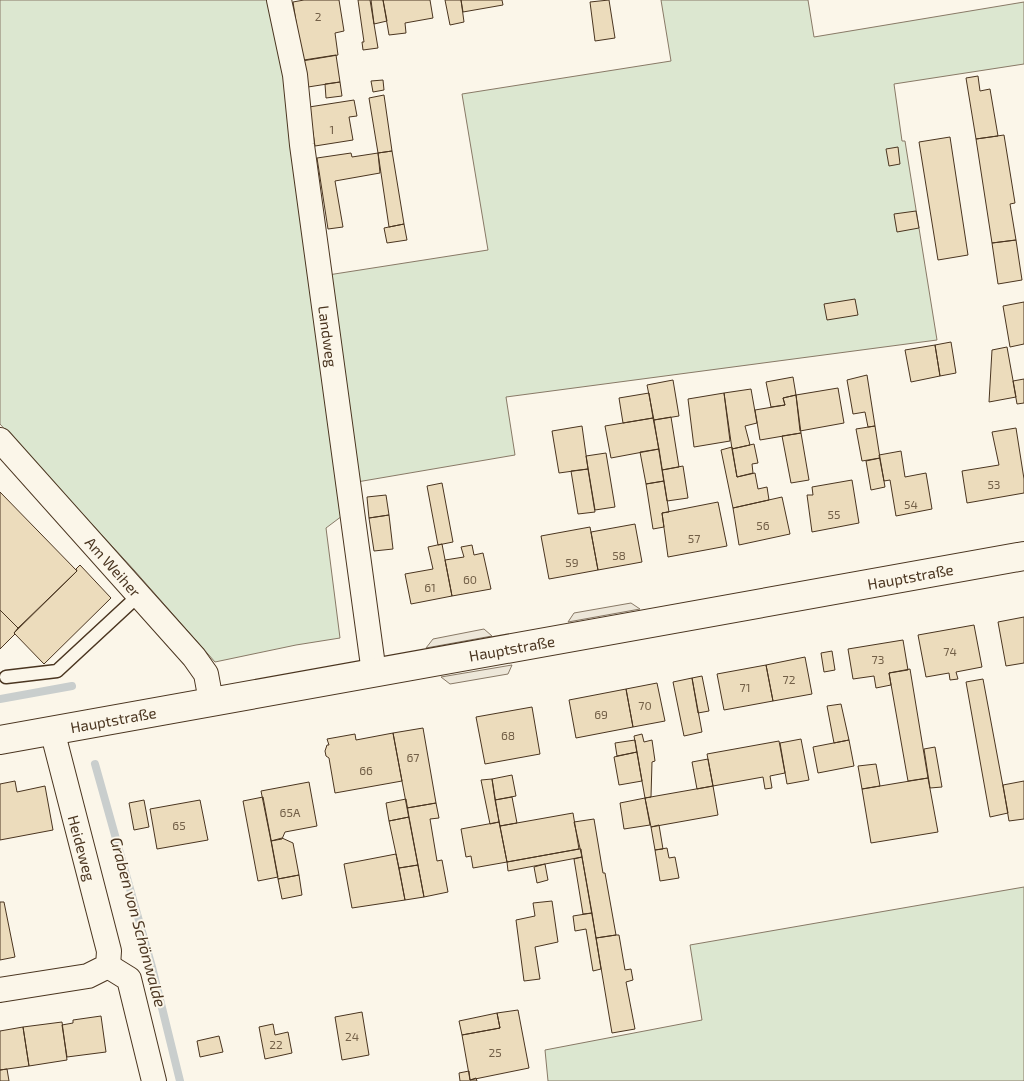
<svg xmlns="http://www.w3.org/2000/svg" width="1024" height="1081" viewBox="0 0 1024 1081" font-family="'Exo 2',sans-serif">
	<rect width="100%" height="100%" fill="#fbf6e9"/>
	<path fill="#dce7d0" stroke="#887966" d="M0 0H279L346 513 326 528 340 638 296 645 215 662 134 570 0 424Z
		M661 0H808L814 37 1024 2V64L894 84 902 141H905L937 340 506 397 515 455 357 482 328 275 488 250 462 94 671 61Z
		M1024 887V1081H548L545 1050 702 1020 690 945Z"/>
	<path fill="#ede7d9" stroke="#887966" d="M631 603 640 609 568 622 574 613Z
		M484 629 492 636 426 648 433 639Z
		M512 665 508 674 450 684 441 677Z"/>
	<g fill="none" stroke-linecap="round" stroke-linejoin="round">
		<path stroke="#c9cecd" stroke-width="8" d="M0 699 72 686
			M95 764 152 967 180 1081"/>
	</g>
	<path fill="#ecdcbc" stroke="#4a3520" d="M304 0H339L344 31 335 33 338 55 302 61 293 2Z
		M358 0H370L378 48 363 50 362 42H364Z
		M371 0H383L387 21 374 24Z
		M383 0H430L433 18 405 23 406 33 389 35Z
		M445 0H461L464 22 450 25Z
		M461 0H502L503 5 463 12Z
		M609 0 615 38 595 41 590 2Z
		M336 55 340 82 308 87 304 60Z
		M978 76 980 91 990 89 998 136 976 139 966 78Z
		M383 80 384 90 373 92 371 81Z
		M340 82 342 96 326 98 325 84Z
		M384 95 392 151 378 153 369 98Z
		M354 100 357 116 349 117 353 140 315 146 309 107Z
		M1004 135 1015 203 1010 204 1016 240 992 243 976 139Z
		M950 137 968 255 938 260 919 142Z
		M898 147 900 164 889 166 886 149Z
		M392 151 404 224 389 227 378 153Z
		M351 153 352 157 378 153 380 173 335 181 343 227 328 229 317 158Z
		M916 211 919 228 897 232 894 214Z
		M404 224 407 240 387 243 384 228Z
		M1016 240 1022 280 998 284 992 243Z
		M855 299 858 315 827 320 824 304Z
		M1024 302V344L1010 347 1003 306Z
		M951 342 956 373 940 376 935 345Z
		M935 345 940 376 911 382 905 350Z
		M1007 347 1016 397 989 402 992 350Z
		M867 375 875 426 868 427 865 412 853 414 847 380Z
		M793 377 796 395 783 398 785 405 771 407 766 382Z
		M1024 379V403L1017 404 1013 381Z
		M673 380 679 416 654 420 647 385Z
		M838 388 844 423 800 431 796 395Z
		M751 389 757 423 745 426 750 445 732 449 724 393Z
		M649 393 653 418 623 423 619 398Z
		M724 393 730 441 694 447 688 399Z
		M796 395 801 433 760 440 755 410 785 405 783 398Z
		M671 417 679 467 662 470 654 420Z
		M653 418 659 449 611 458 605 426Z
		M582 426 588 469 559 473 552 431Z
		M875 426 880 458 862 461 856 429Z
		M1016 428 1024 479V493L967 503 962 471 999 465 992 432Z
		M801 433 809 480 791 483 782 436Z
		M754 444 758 463 752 464 753 473 737 477 732 449Z
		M732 447 737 477 755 473 758 489 767 487 769 500 733 508 721 450Z
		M659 449 664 481 646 484 640 452Z
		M901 451 905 477 926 473 932 509 896 516 890 480 884 481 879 455Z
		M606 453 615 507 595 510 586 456Z
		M880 458 885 487 871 490 866 461Z
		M683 466 688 498 667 501 662 470Z
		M588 469 595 512 578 514 571 471Z
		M852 480 859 523 812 532 807 495H813L812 487Z
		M664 481 669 512 662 513 664 527 653 529 646 484Z
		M442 483 453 542 438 545 427 486Z
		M0 492 77 571 18 628 0 610Z
		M386 495 389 515 369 518 367 497Z
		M782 497 790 534 739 545 733 508Z
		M718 502 727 546 668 557 662 513Z
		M389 515 393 549 374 551 369 518Z
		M635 524 642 562 598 570 591 532Z
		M590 527 598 570 549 579 541 536Z
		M442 544 452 596 411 604 405 574 433 569 428 547Z
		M472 545 474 555 483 553 491 589 452 596 445 560 464 557 461 547Z
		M80 565 111 598 44 664 14 633 77 571 76 569Z
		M0 610 18 628 14 633 15 634 0 649Z
		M1024 617V663L1006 666 998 622Z
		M974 625 982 667 956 672 958 679 950 680 949 673 926 677 918 635Z
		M903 640 908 670 889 673 891 685 876 688 874 676 853 679 848 649Z
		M832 651 835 670 824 672 821 653Z
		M805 657 812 694 773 701 766 665Z
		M766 665 773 701 724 710 717 674Z
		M910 669 928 778 908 781 889 673Z
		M702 676 709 711 698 713 692 678Z
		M692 678 702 732 684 736 673 682Z
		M983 679 1008 813 990 817 966 682Z
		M657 683 665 721 633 727 626 689Z
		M626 689 633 727 576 738 569 700Z
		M841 704 849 740 834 743 827 706Z
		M532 707 540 754 485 764 476 717Z
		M423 728 436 803 407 808 393 733Z
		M393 733 402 781 335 793 329 758 326 756 325 751 327 745H329L327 739 355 734 356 740Z
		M642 734 644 742 652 740 655 761 652 762 651 797 645 798 634 736Z
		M801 739 809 780 787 784 780 743Z
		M635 740 637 752 617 756 615 743Z
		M849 740 854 766 818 773 813 747Z
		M779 741 785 773 770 776 772 788 765 789 763 777 713 786 707 754Z
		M935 747 942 787 930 788 924 749Z
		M637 752 642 781 619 785 614 757Z
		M708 759 713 786 697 789 692 762Z
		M876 764 880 786 862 789 858 766Z
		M512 775 516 796 495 800 492 779Z
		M928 778 938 832 871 843 862 789Z
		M492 779 499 822 490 824 481 780Z
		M15 781 17 792 45 786 53 830 0 840V784Z
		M1024 781V819L1009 821 1003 785Z
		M309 782 317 826 285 832 282 839 271 841 261 791Z
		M713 786 718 815 651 827 645 798Z
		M263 797 278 877 258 881 243 801Z
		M512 797 517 823 500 826 495 800Z
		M645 798 650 825 624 829 620 803Z
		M406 799 409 817 389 821 386 803Z
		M144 800 149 827 134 830 129 803Z
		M200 800 208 840 157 849 150 809Z
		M436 803 439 818 430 819 437 861 442 860 448 892 424 897 407 808Z
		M573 813 579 849 507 862 500 826Z
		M409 817 418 865 399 868 389 821Z
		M594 819 603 873H605L616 935 596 938 582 857 574 822Z
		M499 822 507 862 473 868 471 856 466 857 461 829Z
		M659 825 663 849 655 850 651 827Z
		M282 838 293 843 299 875 278 879 271 841Z
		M667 848 669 858 675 857 679 878 660 881 655 850Z
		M579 849H581L582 857 508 871 507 862Z
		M396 854 405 900 352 908 344 864Z
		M582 857 592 913 583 914 574 859Z
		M545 864 548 880 537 883 534 867Z
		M418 865 424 897 405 900 399 868Z
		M299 875 302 895 282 899 278 879Z
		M552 901 558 942 535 947 540 979 524 981 516 920 535 916 533 903Z
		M0 902H4L15 957 0 960Z
		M592 913 601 969 593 971 586 929 575 931 573 916Z
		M616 935H619L625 970 631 969 633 980 626 982 635 1029 612 1033 596 938Z
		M518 1010 529 1068 470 1080 462 1035 500 1028 497 1013Z
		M362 1012 369 1055 342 1060 335 1017Z
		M497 1013 500 1028 462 1035 459 1021Z
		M101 1016 106 1052 67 1057 62 1025 73 1023V1020Z
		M62 1022 67 1060 29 1066 23 1027Z
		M273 1024 275 1035 288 1032 292 1053 265 1059 259 1027Z
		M23 1027 29 1066 0 1070V1031Z
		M219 1036 223 1052 200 1057 197 1041Z
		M7 1069 9 1081H0V1070Z
		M469 1071 470 1080 476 1078 477 1081H460L459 1073Z"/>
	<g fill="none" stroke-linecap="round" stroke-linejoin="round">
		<defs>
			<path id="service" d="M6 677 57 671 139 595"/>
			<g id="minor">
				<path id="s1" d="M279 0 295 75 302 145 374 673"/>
				<path id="s2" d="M0 440 194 657 206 674 211 701"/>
				<path d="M108 966 129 979 154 1081"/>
				<path d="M0 990 88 976 108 966 109 951 52 730"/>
			</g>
			<g id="secondary">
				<path id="s3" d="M0 740 1024 556"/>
			</g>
		</defs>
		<use href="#service" stroke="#4a3520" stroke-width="15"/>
		<use href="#minor" stroke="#4a3520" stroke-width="26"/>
		<use href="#secondary" stroke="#4a3520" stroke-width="30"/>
		<use href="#service" stroke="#fbf6e9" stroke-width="12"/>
		<use href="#minor" stroke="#fbf6e9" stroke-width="24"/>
		<use href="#secondary" stroke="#fbf6e9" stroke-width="28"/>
	</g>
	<g text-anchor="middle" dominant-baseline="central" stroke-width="4" stroke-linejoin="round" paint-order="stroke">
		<g font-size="12" fill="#725f47">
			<text x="318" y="16">2</text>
			<text x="332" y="129">1</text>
			<text x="994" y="484">53</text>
			<text x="911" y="504">54</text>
			<text x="834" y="514">55</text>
			<text x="763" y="525">56</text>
			<text x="694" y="538">57</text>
			<text x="619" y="555">58</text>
			<text x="572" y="562">59</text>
			<text x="470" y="579">60</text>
			<text x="430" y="587">61</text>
			<text x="950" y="651">74</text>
			<text x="878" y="659">73</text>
			<text x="789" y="679">72</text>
			<text x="745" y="687">71</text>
			<text x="645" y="705">70</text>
			<text x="601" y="714">69</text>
			<text x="508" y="735">68</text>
			<text x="413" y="757">67</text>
			<text x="366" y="770">66</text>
			<text x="290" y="812">65A</text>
			<text x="179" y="825">65</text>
			<text x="352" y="1036">24</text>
			<text x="276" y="1044">22</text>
			<text x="495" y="1052">25</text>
		</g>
		<g font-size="15" fill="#4a3520" stroke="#fbf6e9">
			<text stroke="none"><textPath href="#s1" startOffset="340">Landweg</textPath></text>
			<text stroke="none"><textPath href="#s2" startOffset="170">Am Weiher</textPath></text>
			<text stroke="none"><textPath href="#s3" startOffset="925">Hauptstraße</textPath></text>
			<text stroke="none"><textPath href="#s3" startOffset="520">Hauptstraße</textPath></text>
			<text stroke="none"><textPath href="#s3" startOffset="115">Hauptstraße</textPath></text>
			<text transform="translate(82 848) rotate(75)">Heideweg</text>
		</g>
		<g font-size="16" font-style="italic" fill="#4a3520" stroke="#fbf6e9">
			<text transform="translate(139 922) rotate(75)">Graben von Schönwalde</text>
		</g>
	</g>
</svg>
